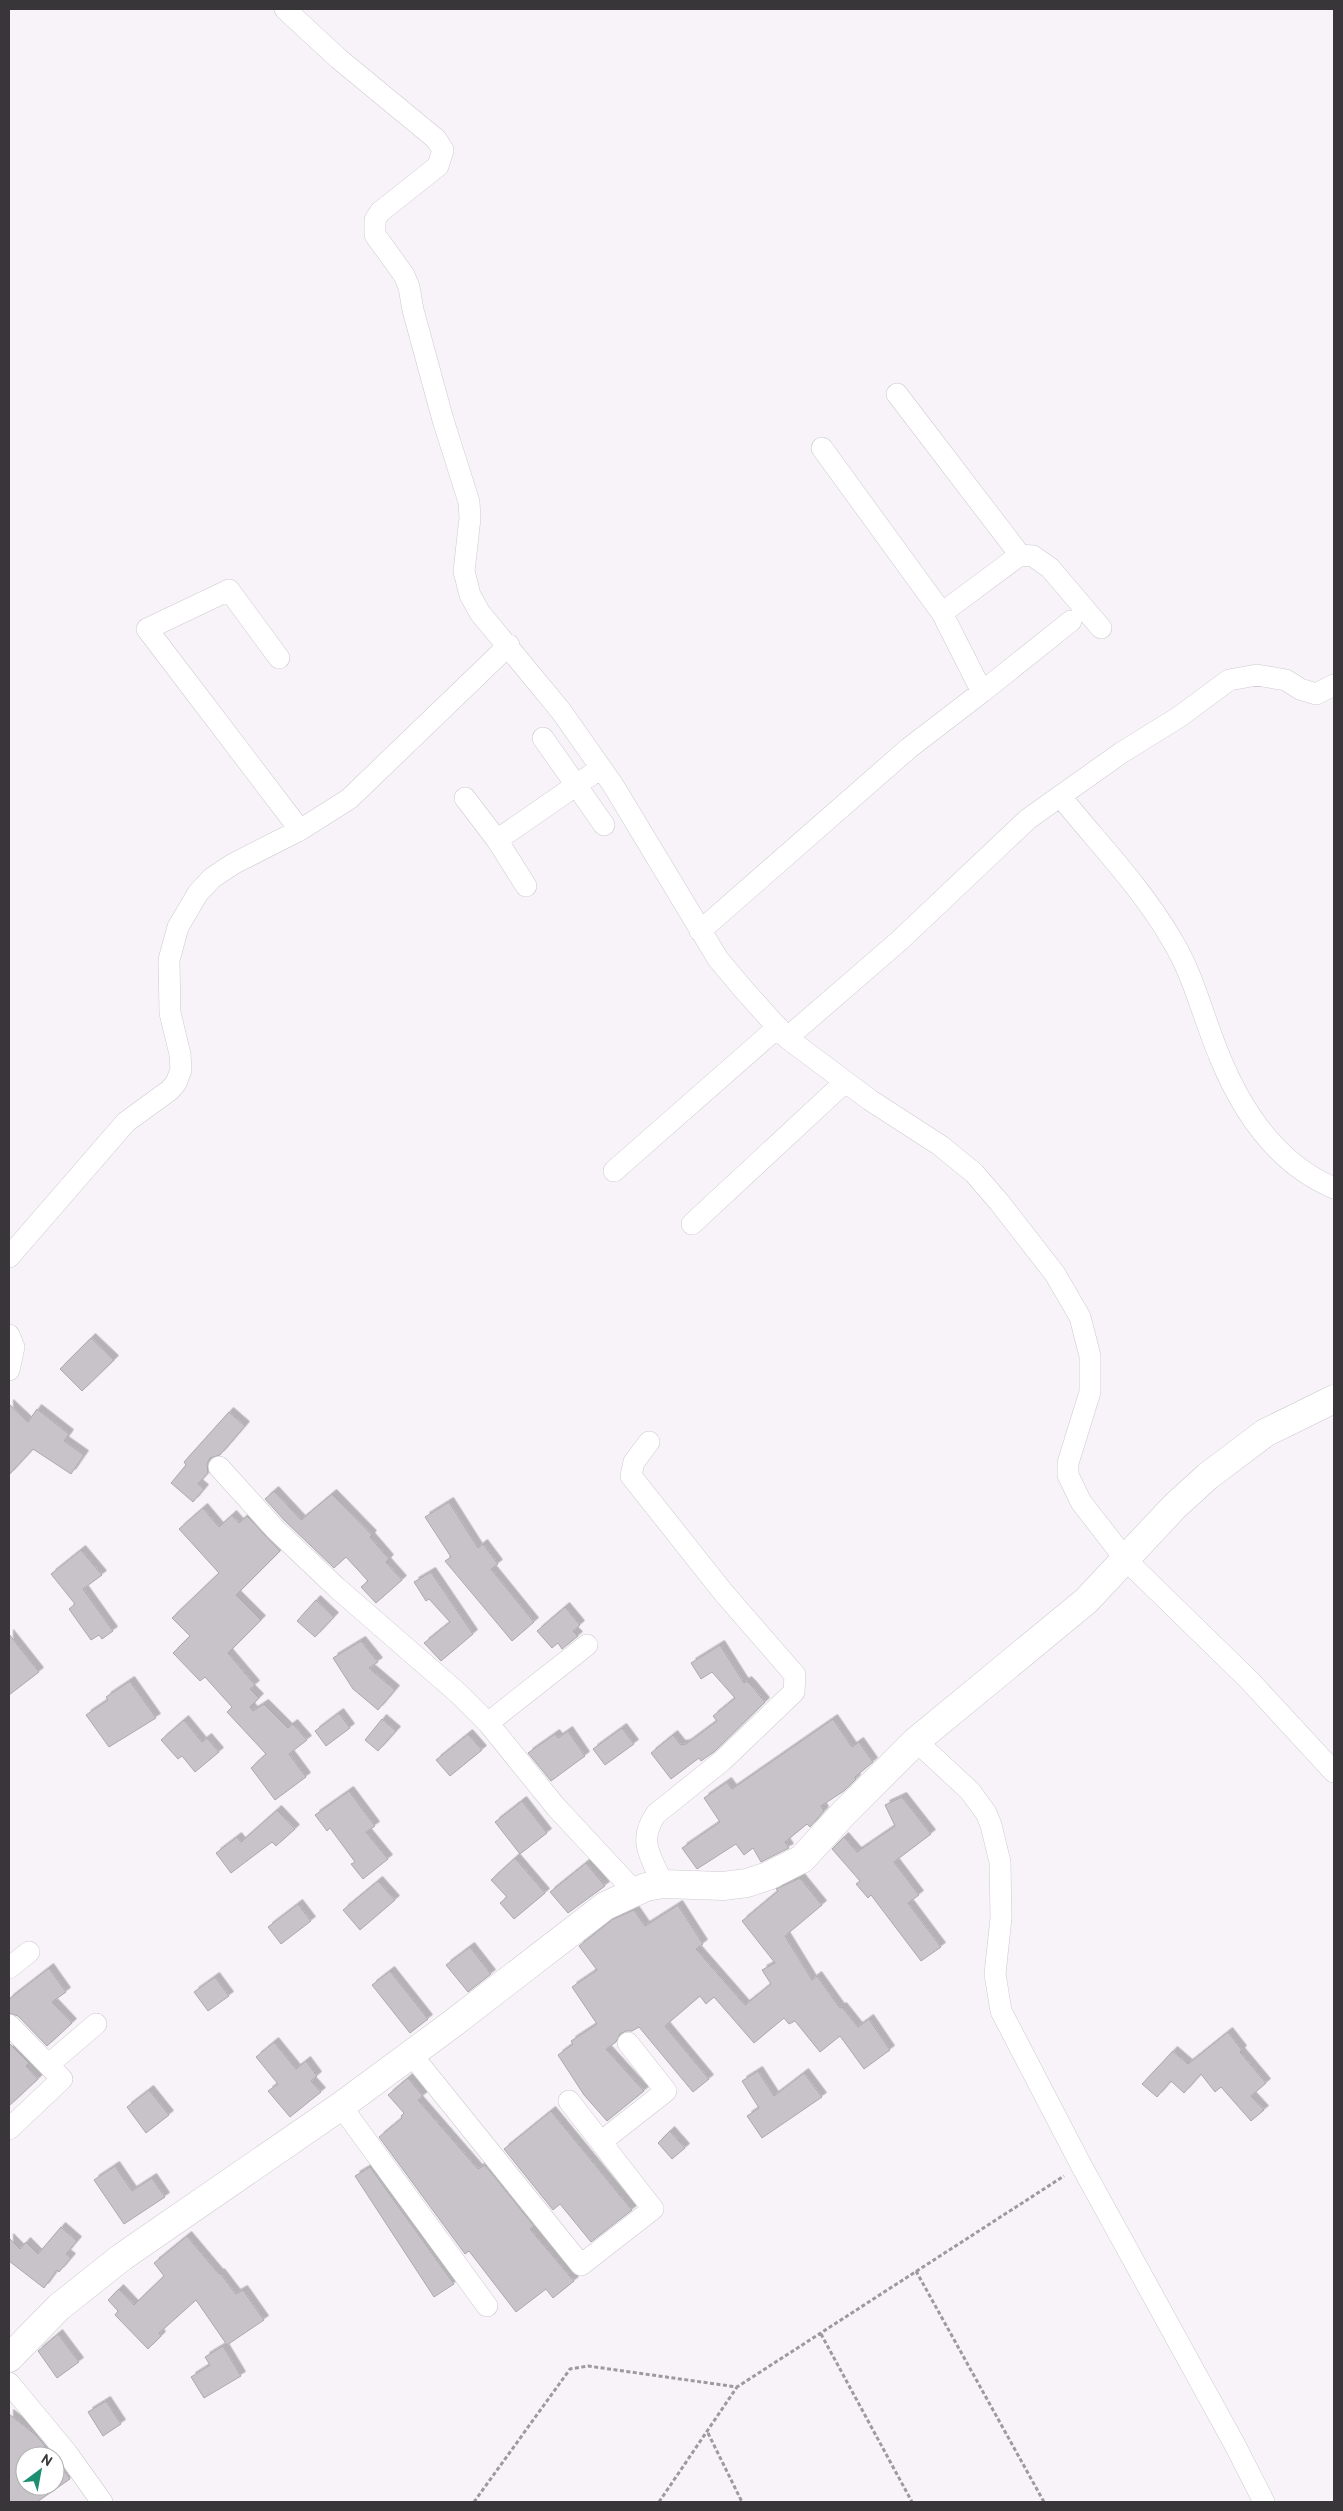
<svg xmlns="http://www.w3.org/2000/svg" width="1343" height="2511" viewBox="0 0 1343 2511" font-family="Overpass,sans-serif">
	<defs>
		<filter id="shadow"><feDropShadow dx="4.5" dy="-4.5" stdDeviation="0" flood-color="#0004"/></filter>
	</defs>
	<rect width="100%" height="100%" fill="#f7f3f8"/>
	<path fill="#c7c3c8" stroke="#aca9ae" filter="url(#shadow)" d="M91 1338 114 1360 82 1391 60 1369Z
		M9 1404 28 1422 37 1409 69 1434 64 1441 84 1455 71 1474 33 1449 9 1475Z
		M229 1412 245 1426 220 1455 210 1458 207 1464 208 1473 198 1484 204 1489 193 1502 171 1483 186 1465 184 1462Z
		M274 1491 301 1520 332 1494 372 1535 370 1537 389 1559 386 1562 402 1580 376 1603 361 1587 368 1581 346 1557 334 1568 285 1521 265 1499Z
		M449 1502 478 1548 483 1544 498 1564 491 1569 534 1622 512 1641 445 1561 451 1557 425 1517Z
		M203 1508 219 1527 232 1515 239 1523 247 1516 280 1551 236 1595 261 1620 228 1653 255 1685 250 1689 259 1698 250 1707 253 1711 264 1704 288 1728 293 1724 307 1740 289 1754 306 1777 275 1800 251 1768 266 1754 227 1712 232 1707 205 1677 200 1681 173 1653 190 1636 172 1618 219 1573 179 1529Z
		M81 1550 102 1575 83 1589 113 1631 102 1639 99 1635 91 1640 69 1609 75 1604 51 1574Z
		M431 1572 473 1634 441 1661 424 1643 450 1622 429 1599 426 1601 414 1582Z
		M316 1600 334 1617 315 1637 297 1621Z
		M565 1607 580 1625 573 1631 578 1636 562 1649 558 1643 552 1648 537 1631Z
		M9 1634 39 1672 9 1695Z
		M361 1641 378 1662 369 1668 395 1690 378 1710 353 1689 333 1658Z
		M720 1645 744 1683 747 1681 751 1685 765 1702 714 1752 701 1761 699 1758 671 1779 651 1753 673 1735 681 1745 686 1744 717 1721 713 1716 735 1698 712 1672 701 1679 691 1663Z
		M130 1681 156 1718 109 1747 86 1715 108 1700 106 1697Z
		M339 1713 350 1728 326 1746 315 1731Z
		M382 1719 396 1731 378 1751 365 1740Z
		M833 1719 852 1747 859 1742 873 1762 855 1777 856 1779 844 1791 821 1806 824 1811 810 1827 807 1824 785 1842 789 1848 761 1862 753 1848 744 1855 736 1844 697 1869 682 1848 720 1822 704 1798 727 1782 732 1789Z
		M184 1720 202 1742 207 1738 219 1752 195 1772 182 1756 178 1759 161 1740Z
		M622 1728 634 1744 605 1765 593 1749Z
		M568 1731 585 1756 551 1781 528 1753 555 1734 558 1738Z
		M468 1734 482 1750 450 1776 436 1760Z
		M349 1791 375 1826 366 1832 388 1859 363 1879 351 1864 355 1862 330 1828 327 1831 315 1815Z
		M902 1797 931 1834 894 1862 919 1895 908 1903 941 1947 921 1961 871 1895 868 1898 856 1884 860 1881 832 1849 844 1837 857 1852 895 1826 885 1805Z
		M522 1801 547 1833 520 1854 495 1822Z
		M277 1810 295 1829 276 1846 272 1842 231 1873 216 1853 237 1837 241 1842Z
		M515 1858 545 1893 514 1919 500 1903 507 1897 491 1880Z
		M586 1863 605 1886 568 1913 550 1892Z
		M800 1878 822 1905 785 1936 812 1980 817 1976 840 2008 842 2007 858 2027 869 2019 890 2050 864 2069 840 2036 820 2052 795 2021 789 2024 784 2018 754 2043 714 1997 706 2004 700 1996 665 2026 709 2079 693 2092 639 2027 632 2031H626L620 2034 616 2042 606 2049 644 2091 607 2121 584 2095 558 2055 573 2044 571 2041 597 2024 572 1987 597 1970 579 1946 613 1919 634 1910 645 1926 678 1905 703 1944 696 1949 745 2005 771 1984 762 1970 775 1963 742 1921 778 1891 776 1889Z
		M378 1881 395 1900 360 1930 343 1910Z
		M298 1904 311 1921 281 1944 268 1927Z
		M470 1947 491 1974 468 1992 446 1965Z
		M49 1968 66 1992 52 2002 72 2023 47 2046 18 2016 9 2013V1999Z
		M390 1971 428 2019 410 2033 372 1985Z
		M215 1977 229 1996 208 2011 194 1992Z
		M1228 2032 1242 2050 1240 2052 1266 2083 1251 2096 1264 2110 1251 2121 1221 2087 1215 2092 1201 2074 1184 2093 1171 2081 1157 2097 1142 2084 1173 2051 1188 2064Z
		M274 2042 296 2069 306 2061 317 2076 311 2081 321 2092 290 2117 268 2091 278 2084 256 2057Z
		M9 2043 29 2063 26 2066 38 2079 9 2106Z
		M758 2071 774 2096 804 2073 822 2097 762 2138 747 2116 759 2108 742 2081Z
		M408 2078 423 2096 418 2100 478 2169 485 2165 534 2226 530 2229 574 2281 553 2298 546 2289 516 2312 469 2251 465 2254 379 2137 402 2118 401 2116 404 2113 388 2095Z
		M149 2090 169 2115 146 2133 127 2107Z
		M551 2111 632 2210 591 2242 560 2204 553 2210 504 2149Z
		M670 2131 685 2148 672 2159 658 2143Z
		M115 2166 132 2191 152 2178 165 2197 124 2224 94 2180Z
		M370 2167 454 2284 434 2297 355 2176Z
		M61 2227 77 2241 66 2254 71 2258 59 2272 57 2270 44 2288 9 2261V2238L20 2249 26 2242 38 2254Z
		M187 2236 219 2274 220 2273 236 2294 243 2290 264 2320 227 2345 196 2300 159 2333 161 2336 148 2349 115 2315 118 2311 108 2300 119 2289 134 2305 164 2276 154 2263Z
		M58 2334 79 2362 57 2378 38 2351Z
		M223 2346 241 2376 204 2398 191 2377 210 2365 205 2357Z
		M106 2401 121 2424 103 2436 88 2412Z
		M9 2414 36 2435 53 2456H25V2486H55V2458L70 2479 37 2502H9Z"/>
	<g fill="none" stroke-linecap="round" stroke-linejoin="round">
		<defs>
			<path id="street" d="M285 9 339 59 436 139 443 150 438 166 380 212 375 220V235L404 275 409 287 413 310 443 420 469 502 470 518 464 571 470 595 480 613 561 711 613 785 718 959 744 990 787 1038 870 1100 941 1146 974 1173 999 1202 1055 1274 1080 1317 1090 1356V1392L1068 1463V1475L1081 1502 1126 1560 1249 1680 1334 1772
				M897 394 1020 555 1033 556 1050 568 1101 628
				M942 613 1020 555
				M279 658 229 590 147 629 300 830
				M982 692 1071 621
				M543 738 604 825
				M1061 797C1098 843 1142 888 1172 940 1194 976 1203 1017 1219 1055 1242 1112 1277 1164 1334 1188
				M465 798 497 840 526 886
				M497 840 601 768
				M700 931 909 748 982 692 942 613 822 448
				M787 1038 899 941 1028 819 1121 753 1179 717 1229 680 1257 675 1286 680 1300 689 1316 694 1334 685
				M614 1171 778 1027
				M692 1224 845 1082
				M9 1257 126 1122 170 1090 176 1083 181 1070 180 1054 170 1013 169 960 178 927 198 893 212 878 233 864 300 830 349 799 509 645
				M9 1335 14 1347 9 1370
				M649 1442 634 1462 631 1476 723 1592 795 1675 794 1692 722 1761 656 1814C637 1841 651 1857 663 1884
				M219 1467 276 1530 336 1587 458 1693 488 1723 556 1807 635 1892
				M488 1723 587 1645
				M916 1741 970 1791 986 1813 991 1825 1000 1862 1001 1918 995 1974 1001 2011 1081 2165 1235 2445 1264 2502
				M9 1968 29 1952
				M9 2025 62 2079 9 2129
				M411 2054 581 2265 653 2209 569 2101
				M48 2065 96 2024
				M341 2106 487 2306
				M601 2142 666 2091 628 2043
				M9 2383 67 2453 102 2502"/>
			<path id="secondary" d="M9 2358 59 2307 122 2257 341 2106 452 2024 605 1906 646 1887 663 1884 723 1886 747 1883 768 1876 802 1859 842 1815 916 1741 1086 1601 1175 1506 1208 1476 1265 1433 1334 1399"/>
		</defs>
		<use href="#street" stroke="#cecad0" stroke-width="22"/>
		<use href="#secondary" stroke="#cecad0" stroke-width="29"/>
		<path stroke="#9d9a9d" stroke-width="3" stroke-dasharray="4 2.5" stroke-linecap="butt" d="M916 2271 1044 2502
			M821 2334 912 2502
			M708 2433 742 2502
			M474 2502 570 2369 588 2366 737 2387 1064 2176
			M659 2502 737 2387"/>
		<use href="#street" stroke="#fff" stroke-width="21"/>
		<use href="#secondary" stroke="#fff" stroke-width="28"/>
	</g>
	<rect width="1343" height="2511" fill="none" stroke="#383638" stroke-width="20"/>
	<g transform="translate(40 2471) rotate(32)"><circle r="24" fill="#ffffff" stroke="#afafaf"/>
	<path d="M0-4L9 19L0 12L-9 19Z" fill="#1c8f71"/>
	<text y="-8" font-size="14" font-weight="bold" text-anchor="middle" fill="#383638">N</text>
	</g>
</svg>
